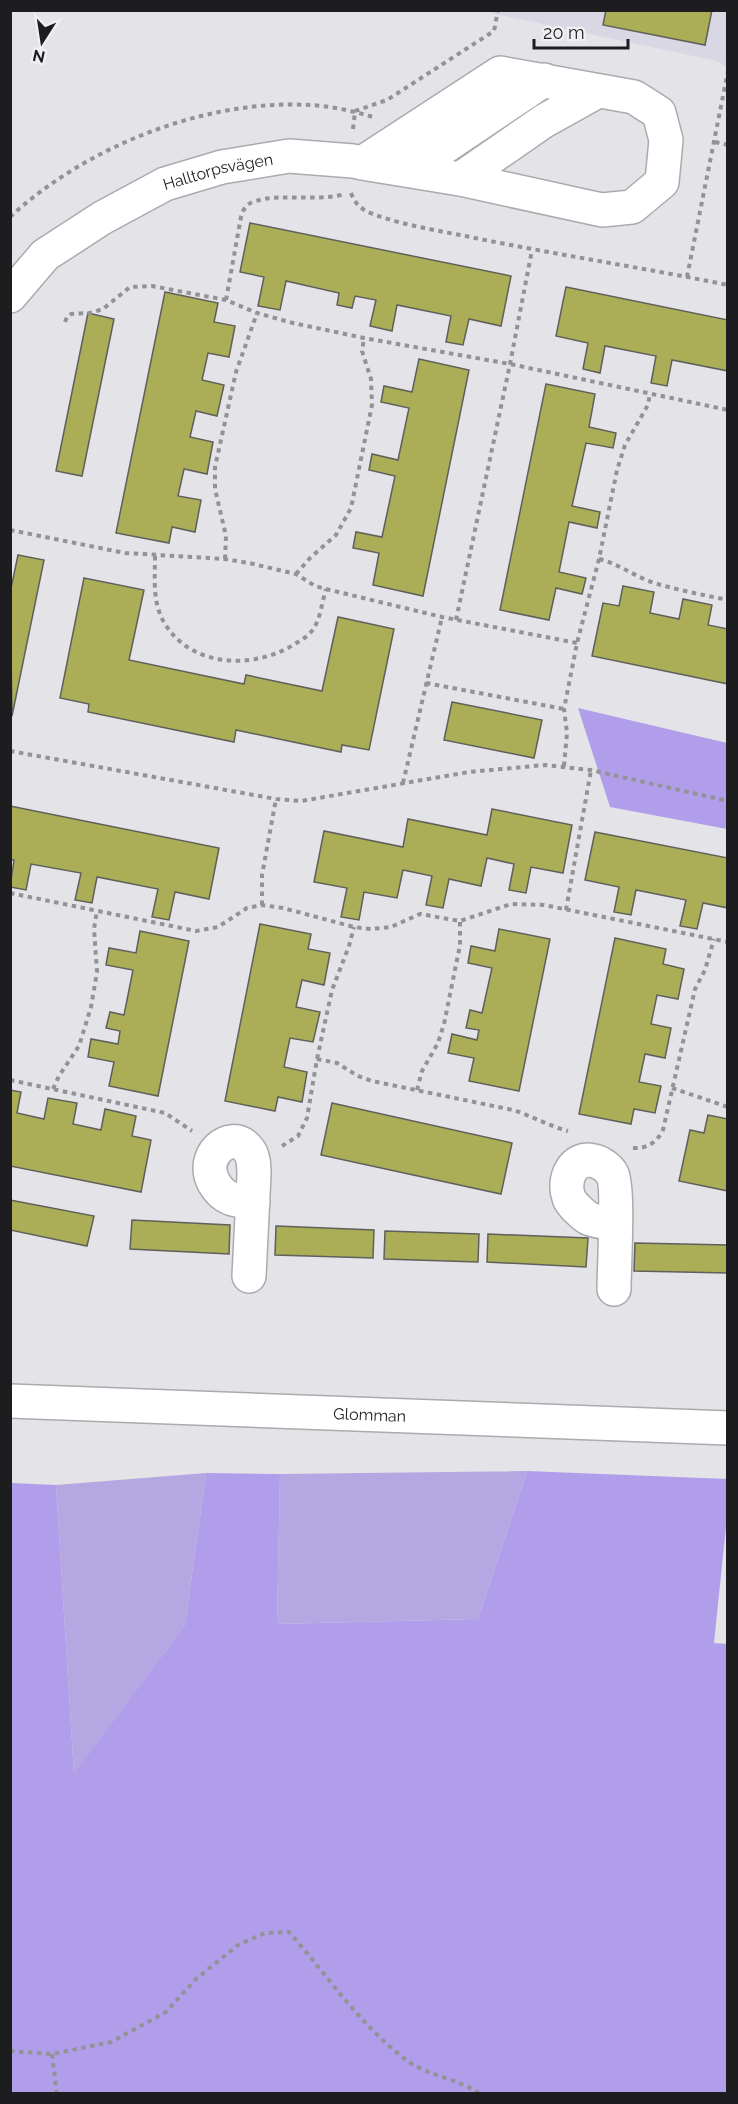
<svg xmlns="http://www.w3.org/2000/svg" width="738" height="2104" viewBox="0 0 738 2104" font-family="Raleway,sans-serif">
	<rect width="100%" height="100%" fill="#e4e3e8"/>
	<path fill="#dad7e4" d="M491 10 727 11V67L717 61 490 13Z"/>
	<path fill="#b5a7e2" d="M527 1471 478 1619 277 1624 280 1474Z
		M206 1473 185 1625 74 1775 56 1485Z"/>
	<path fill="#b19eea" d="M578 708 727 743V829L610 807Z
		M527 1471 727 1479V1517L714 1643 728 1644 727 2093H11V1483L56 1485 74 1774 185 1625 206 1473 280 1474 277 1624 478 1619Z"/>
	<path fill="#abae57" stroke="#5f605b" stroke-width="1.5" d="M606 10H712L705 45 603 25Z
		M250 223 511 276 501 326 469 319 463 345 446 342 451 316 397 305 392 331 370 326 376 300 355 296 352 308 337 305 339 293 286 281 280 310 258 306 264 277 240 272Z
		M566 287 728 320V371L672 360 667 386 651 383 656 356 605 346 600 373 583 369 588 343 556 336Z
		M165 292 218 303 214 322 235 326 229 357 208 353 202 380 224 385 217 416 196 411 190 437 213 442 207 474 184 469 178 496 201 500 195 532 172 527 169 543 116 533Z
		M88 313 114 319 82 476 56 471Z
		M419 359 469 370 423 596 373 585 379 553 353 548 356 532 382 537 395 476 369 470 372 454 398 460 409 408 381 402 384 386 412 392Z
		M546 384 595 394 589 427 616 433 613 448 586 443 572 506 600 512 597 528 569 522 559 572 586 578 582 594 556 588 549 620 500 610Z
		M18 555 44 560 12 716 10 593Z
		M84 578 144 590 129 660 244 684 246 675 322 691 338 617 394 629 369 750 342 745 341 752 236 730 234 742 88 712 89 704 60 698Z
		M623 586 654 592 650 613 679 619 683 599 712 605 708 625 728 629V684L592 656 603 603 619 606Z
		M452 702 542 720 534 758 444 740Z
		M10 806 219 848 209 899 175 892 169 920 152 917 158 889 97 877 92 903 75 900 81 873 31 864 26 890 10 887 14 860H10Z
		M492 809 572 825 563 873 531 867 526 893 509 890 514 864 487 858 481 886 449 879 443 908 426 905 432 876 403 870 397 898 364 892 359 920 341 917 347 888 314 882 324 831 403 847 408 819 487 835Z
		M595 832 728 858V908L703 903 697 929 680 926 686 900 636 890 631 915 614 912 619 887 585 880Z
		M260 924 311 934 308 949 330 953 324 985 302 980 296 1007 320 1012 313 1042 290 1038 284 1067 307 1072 302 1102 278 1097 275 1111 225 1101Z
		M499 929 550 939 519 1091 469 1081 474 1058 448 1053 452 1034 477 1040 479 1030 466 1028 470 1010 482 1013 492 968 468 963 471 946 495 951Z
		M140 931 189 941 158 1096 109 1086 114 1062 88 1057 91 1039 118 1044 120 1031 106 1028 110 1012 124 1015 133 970 106 965 109 948 136 953Z
		M615 938 666 949 663 964 684 969 678 999 657 995 651 1024 671 1028 665 1058 645 1054 639 1082 661 1086 655 1113 634 1109 631 1124 579 1114Z
		M10 1090 21 1092 17 1113 44 1119 48 1098 77 1103 73 1124 101 1130 105 1109 136 1116 132 1136 151 1140 141 1192 10 1166Z
		M332 1103 512 1143 501 1194 321 1155Z
		M708 1115 728 1119V1191L679 1181 690 1130 704 1133Z
		M10 1200 94 1216 87 1246 10 1230Z
		M132 1220 230 1225 229 1254 130 1249Z
		M276 1226 374 1230 373 1258 275 1255Z
		M385 1231 479 1234 478 1262 384 1259Z
		M488 1234 588 1238 586 1267 487 1262Z
		M635 1243 728 1245V1273L634 1271Z"/>
	<g fill="none" stroke-linecap="round" stroke-linejoin="round">
		<defs>
			<g id="minor">
				<path d="M410 170 544 80"/>
				<path d="M460 179 544 121 596 92"/>
				<path id="s1" d="M10 296 45 255 102 218 165 184 222 167 289 156 353 161 362 163 460 179 602 210 632 207 662 182 666 140 659 113 634 97 500 73 362 163"/>
				<path d="M249 1276 254 1175C254 1166 254 1155 247 1148 230 1129 199 1156 214 1183 223 1199 235 1201 253 1202"/>
				<path d="M614 1289C614 1269 619 1186 612 1174 609 1168 600 1162 594 1161 573 1155 562 1180 569 1198 571 1204 582 1214 588 1218 595 1222 606 1222 614 1223"/>
				<path id="s2" d="M10 1401 728 1428"/>
			</g>
		</defs>
		<use href="#minor" stroke="#abaaae" stroke-width="36"/>
		<path stroke="#939296" stroke-width="4" stroke-dasharray="4.5 4.5" stroke-linecap="butt" d="M355 111 387 100 494 31 498 10
			M353 129 355 112
			M715 142 728 145
			M351 193C355 204 362 210 373 214 405 226 442 231 475 238 559 255 644 268 728 285
			M10 217C87 146 205 99 310 105 331 106 353 111 373 117
			M687 277 728 71
			M226 300 241 217C243 209 247 203 256 201 281 193 316 202 345 194
			M65 322 67 317 71 314 90 313 103 309 130 287 152 286 226 300 257 313 293 323 364 338 510 364 728 410
			M10 530 125 553 225 559 249 563 296 574 315 586 326 589 442 617 577 643
			M155 556C155 580 152 603 165 624 191 666 248 669 288 648 296 643 305 639 311 632 320 622 322 602 326 589
			M225 559 226 536 215 489V467L236 372 257 313
			M599 559C619 564 634 576 654 583 678 590 703 595 728 600
			M296 574 310 558 336 535 351 508 372 405 371 379 362 351 364 338
			M456 620 510 364 532 250
			M426 683 564 709
			M10 751 276 799 301 801 469 772 545 765 591 770 728 801
			M564 766 567 733 564 709 577 643 599 559 617 470 625 445 648 405 650 393
			M403 783 442 617
			M10 893 196 931 218 927 247 908 262 905 283 908 354 927 371 929 391 927 420 914 460 921 511 904 544 905 728 942
			M262 905V875L276 799
			M566 910 591 770
			M317 1059 337 1063 358 1076 372 1081 513 1110C532 1116 549 1126 568 1131
			M10 1080 165 1113 192 1131
			M672 1088 728 1107
			M53 1089 59 1076 79 1046 91 1007 97 972 94 929 97 910
			M417 1090 422 1071 438 1043 444 1024 460 945V921
			M282 1146 298 1136 307 1118 317 1059 332 990 349 946 354 927
			M633 1148C647 1149 657 1142 663 1130L695 989 705 970 714 939
			M10 2051 52 2054 111 2042 166 2012 196 1979 238 1945 265 1933 289 1932C327 1975 359 2024 405 2059 426 2076 458 2078 480 2094
			M52 2054 57 2094"/>
		<use href="#minor" stroke="#fff" stroke-width="33"/>
	</g>
	<g text-anchor="middle" dominant-baseline="central" stroke-width="6" stroke-linejoin="round" paint-order="stroke">
		<g font-size="16" fill="#1d1c1e" stroke="#f1f0f5">
			<text stroke="none"><textPath href="#s1" startOffset="248">Halltorpsvägen</textPath></text>
			<text stroke="none"><textPath href="#s2" startOffset="360">Glomman</textPath></text>
		</g>
	</g>
	<rect width="738" height="2104" fill="none" stroke="#1d1c1e" stroke-width="24"/>
	<g transform="translate(42 42) rotate(192)" stroke="#f1f0f5" stroke-width="4.5" paint-order="stroke">
	<path d="M0-4.5L10 22L0 15L-10 22Z" fill="#1d1c1e"/>
	<text y="-9" font-size="16" font-weight="bold" text-anchor="middle" fill="#1d1c1e">N</text>
	</g>
	<path d="M534 39v9h94v-9" fill="none" stroke="#1d1c1e" stroke-width="3"/>
	<text x="543" y="39" font-size="18" fill="#1d1c1e" stroke="#f1f0f5" stroke-width="4.5" paint-order="stroke">20 m</text>
</svg>
